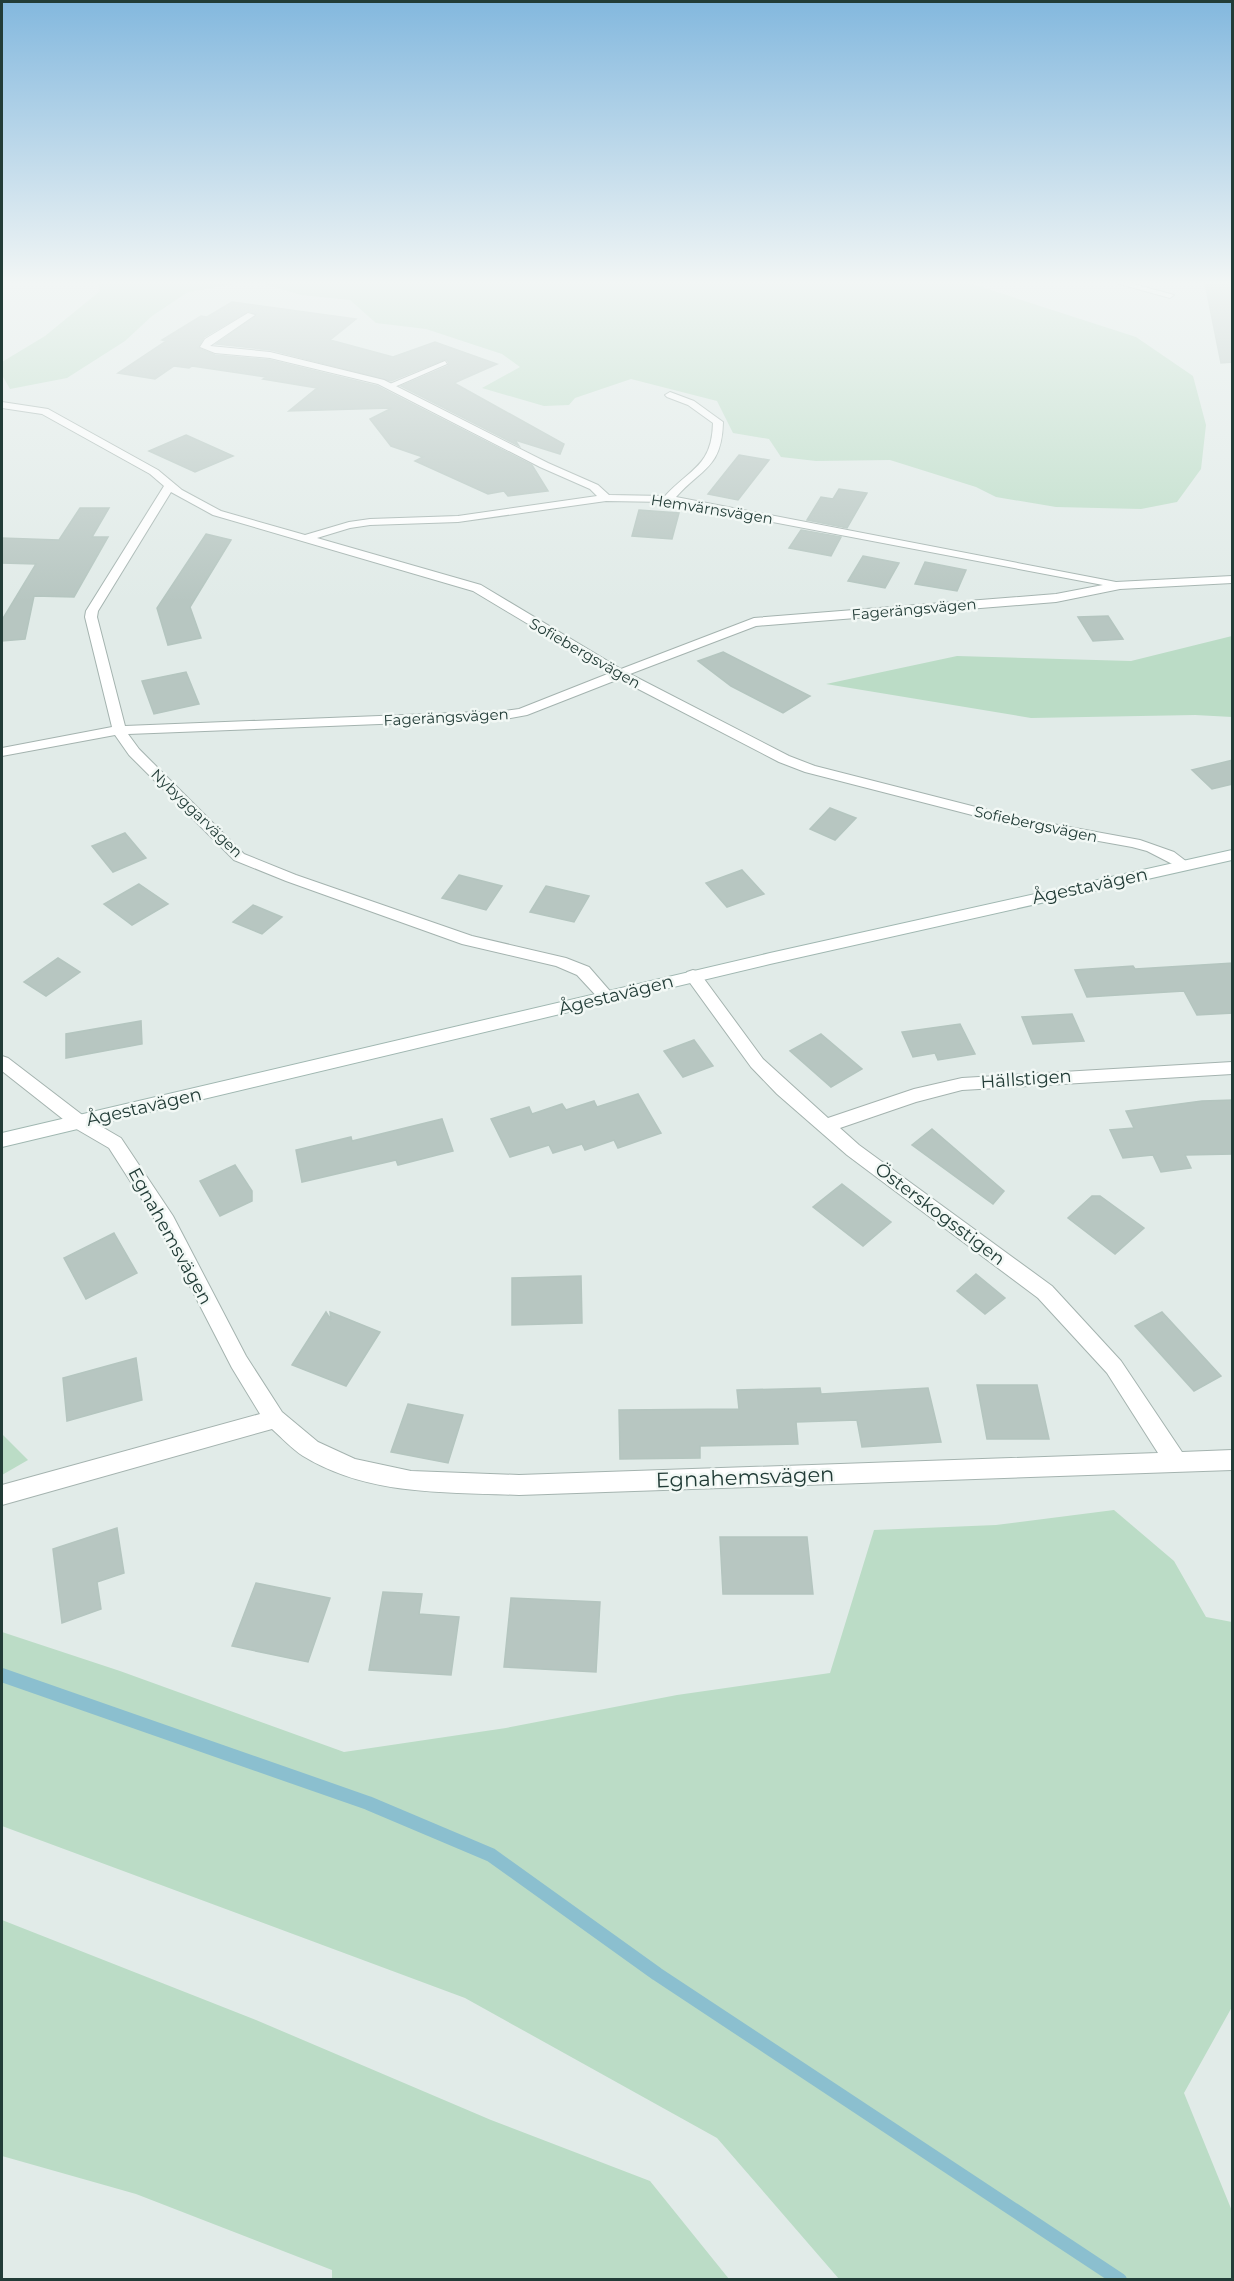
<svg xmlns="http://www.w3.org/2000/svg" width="1234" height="2281" viewBox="0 0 1234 2281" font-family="Montserrat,sans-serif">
	<rect width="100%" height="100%" fill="#e1ebe8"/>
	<path fill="#bbdcc6" d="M98 283H241L188 292 152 316 125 341 67 378 10 389 2 375V362L45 336 100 291Z
		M261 283H969L1136 337 1193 376 1206 425 1201 469 1177 502 1141 509 1056 507 996 497 976 487 890 460 816 461 781 457 769 439 733 433 717 401 631 379 575 398 569 405 544 406 482 388 520 367 502 354 426 329 376 323 350 300 301 295Z
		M1232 636V717L1195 715 1031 718 826 684 957 656 1131 661Z
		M2 1434 28 1460 2 1475Z
		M1114 1510 1174 1561 1206 1617 1232 1622V2007L1184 2093 1232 2211V2279H839L717 2138 465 1998 2 1826V1632L120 1671 344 1752 506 1728 677 1695 830 1673 874 1530 996 1525Z
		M2 1920 256 2020 491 2120 650 2181 729 2279H332V2270L136 2194 2 2156Z"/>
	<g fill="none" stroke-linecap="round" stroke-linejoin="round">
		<path stroke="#8bbfcf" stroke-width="14" d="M2 1675 368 1803 491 1855 657 1974 1120 2280"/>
	</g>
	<path fill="#b7c6c1" stroke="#b4c5bf" stroke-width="1.5" d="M1205 283H1228L1233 295V362L1221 363Z
		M232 302 356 319 330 340 393 357 435 342 497 364 454 383 564 444 560 454 515 440 519 446 401 386 448 366 449 363 446 359 391 381 271 350 216 344 257 315 249 311 204 337 198 348 215 355 270 360 377 386 532 465 548 491 508 496 504 491 488 494 415 461 423 457 391 446 370 419 392 408 289 411 317 388 263 379 266 377 192 366 189 368 174 366 155 379 118 373 166 341 162 340 201 316 207 317Z
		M186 435 233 456 195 472 149 451Z
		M739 455 769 460 738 500 708 494Z
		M839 489 867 493 847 528 807 520 821 497 833 499Z
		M80 508H109L92 537H108L74 597 34 596 25 639 2 641V620L36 564 2 563V538L59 540Z
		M639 510 679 513 672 539 632 536Z
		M801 530 841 537 831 556 789 548Z
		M206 534 231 540 190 607 201 638 168 645 157 608Z
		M863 556 899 563 885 588 848 581Z
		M925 562 966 570 957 591 915 584Z
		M1108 616 1123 639 1093 641 1078 617Z
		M723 652 810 696 783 713 731 686 698 661Z
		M186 672 199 704 154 714 142 681Z
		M1233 760V784L1212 789 1192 770Z
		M830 808 856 818 835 840 810 829Z
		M125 833 146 858 113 872 92 846Z
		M742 870 764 894 727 907 706 883Z
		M459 875 502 886 486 910 442 898Z
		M139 884 168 904 132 925 104 904Z
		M546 886 589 896 574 922 530 912Z
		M253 905 282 917 262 934 233 922Z
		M58 958 80 972 46 996 24 982Z
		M1233 963V1013L1197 1015 1184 991 1087 997 1075 970 1133 966 1135 969Z
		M1072 1014 1084 1041 1033 1044 1022 1017Z
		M141 1021 142 1044 66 1058V1034Z
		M960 1024 975 1054 938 1060 935 1053 913 1057 902 1032Z
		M821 1034 862 1069 831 1087 790 1051Z
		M694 1040 713 1066 683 1077 664 1051Z
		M638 1094 661 1133 618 1148 614 1140 585 1150 582 1144 553 1153 549 1145 510 1157 491 1119 529 1107 532 1114 562 1104 566 1110 594 1101 597 1107Z
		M1233 1100V1154L1185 1155 1191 1168 1161 1172 1153 1155 1123 1158 1110 1130 1134 1128 1126 1111 1202 1101Z
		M442 1119 453 1151 398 1165 396 1160 302 1182 296 1150 351 1137 352 1141Z
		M932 1129 1004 1191 993 1204 912 1145Z
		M235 1165 252 1191V1201L220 1216 200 1181Z
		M842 1184 891 1222 863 1246 813 1207Z
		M1092 1196H1100L1144 1228 1115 1254 1068 1218Z
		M114 1233 137 1273 86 1299 64 1258Z
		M976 1274 1005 1298 985 1314 957 1291Z
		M581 1276 582 1323 512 1325V1278Z
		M326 1312 331 1320 330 1312 380 1332 346 1386 292 1365Z
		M1162 1312 1221 1376 1194 1391 1135 1326Z
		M136 1358 142 1400 67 1421 63 1378Z
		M977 1385H1037L1049 1439H987Z
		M820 1388 821 1394 928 1388 941 1442 862 1447 857 1420 796 1422 798 1444 700 1446V1458L620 1459 619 1410 739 1409 737 1390Z
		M408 1404 463 1415 448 1463 391 1452Z
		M117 1528 124 1573 97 1582 101 1609 62 1623 53 1549Z
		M720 1537H807L813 1594H723Z
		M256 1583 330 1598 308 1662 232 1646Z
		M383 1592 422 1594 419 1614 459 1617 451 1675 369 1670Z
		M511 1598 600 1602 596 1672 504 1667Z"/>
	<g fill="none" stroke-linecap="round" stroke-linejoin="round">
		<defs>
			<path id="service" d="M445 361 447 364 392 388 385 386Z"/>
			<path id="minor" d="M1116 283H1130L1174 295 1170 298Z
				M248 313 255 315 210 346 270 352 384 380 548 463 598 485 609 495 665 496C691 468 712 466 713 423L688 405 667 397 665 395 670 392 694 401 723 422C722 468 702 468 676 497L1116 582 1232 576V583L1120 589 1056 602 756 626 630 674 789 756 815 766 1015 817 1140 840 1174 852 1191 865 1184 870 1147 851 1132 847 1015 826 805 772 779 762 619 679 527 715 505 719 128 734 139 749 244 854 296 875 472 936 566 958 589 967 616 998 614 1002H602L577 975 556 966 462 944 286 881 234 860 129 755 115 735 2 756V748L112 727 85 617 86 611 164 486 150 474 42 414 2 408V402L48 409 158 470 182 490 221 511 305 535 349 522 370 519 458 516 597 496 590 489 540 467 378 384 270 358 215 353 200 347 205 339ZM171 492 213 515 473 591 610 673 519 709 505 711 125 726 97 617 98 611ZM606 501 668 502 1103 585 1056 594 754 618 621 669 481 585 317 538 350 528 370 525 458 522Z
				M693 970 699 972 763 1059 828 1118 914 1089 962 1078 1232 1062V1074L962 1090 916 1102 840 1128 859 1145 1052 1286 1121 1361 1182 1452 1232 1450V1470L519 1495C446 1492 368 1496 303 1456 292 1449 282 1438 272 1429L2 1505V1485L260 1414 232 1368 159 1226 109 1148 73 1127 2 1071V1056L8 1058 85 1117 121 1138 173 1216 246 1356 282 1412 318 1442 355 1459 411 1471 519 1475 1158 1453 1107 1373 1038 1298 847 1155 777 1094 751 1067 685 976 687 972Z"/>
			<path id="secondary" d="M1232 850V860L770 964 2 1147V1133L770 953Z"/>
		</defs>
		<use href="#service" stroke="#a4b3af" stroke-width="2"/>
		<use href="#minor" stroke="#a4b3af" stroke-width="2"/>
		<use href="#secondary" stroke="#a0b7b1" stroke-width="2"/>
		<use href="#service" fill="#fff" fill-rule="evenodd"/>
		<use href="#minor" fill="#fff" fill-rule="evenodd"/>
		<use href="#secondary" fill="#fff" fill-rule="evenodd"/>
	</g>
	<linearGradient id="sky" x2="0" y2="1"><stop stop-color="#83b8de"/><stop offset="0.47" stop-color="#f2f6f5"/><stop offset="1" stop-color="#f2f6f5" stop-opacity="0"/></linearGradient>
	<rect width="1234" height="602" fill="url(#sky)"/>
	<g text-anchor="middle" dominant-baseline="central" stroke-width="5" stroke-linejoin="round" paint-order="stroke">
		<g font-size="15" fill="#223c37" stroke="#f2f8f5">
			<text transform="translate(712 509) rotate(9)">Hemvärnsvägen</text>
			<text transform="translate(914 609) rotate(-5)">Fagerängsvägen</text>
			<text transform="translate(585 653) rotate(30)">Sofiebergsvägen</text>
			<text transform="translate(446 717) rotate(-3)">Fagerängsvägen</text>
			<text transform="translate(197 813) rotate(44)">Nybyggarvägen</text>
			<text transform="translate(1036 824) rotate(12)">Sofiebergsvägen</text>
		</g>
		<g font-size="18" fill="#223c37" stroke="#f2f8f5">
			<text transform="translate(1090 886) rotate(-12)">Ågestavägen</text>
			<text transform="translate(616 995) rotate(-14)">Ågestavägen</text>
			<text transform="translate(1026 1079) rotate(-4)">Hällstigen</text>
			<text transform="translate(144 1107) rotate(-13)">Ågestavägen</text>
			<text transform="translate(940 1214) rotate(37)">Österskogsstigen</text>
			<text transform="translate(170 1236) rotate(61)">Egnahemsvägen</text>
		</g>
		<g font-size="21" fill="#223c37" stroke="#f2f8f5">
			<text transform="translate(745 1477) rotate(-2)">Egnahemsvägen</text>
		</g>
	</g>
	<rect width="1234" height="2281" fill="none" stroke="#223c37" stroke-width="6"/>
</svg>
